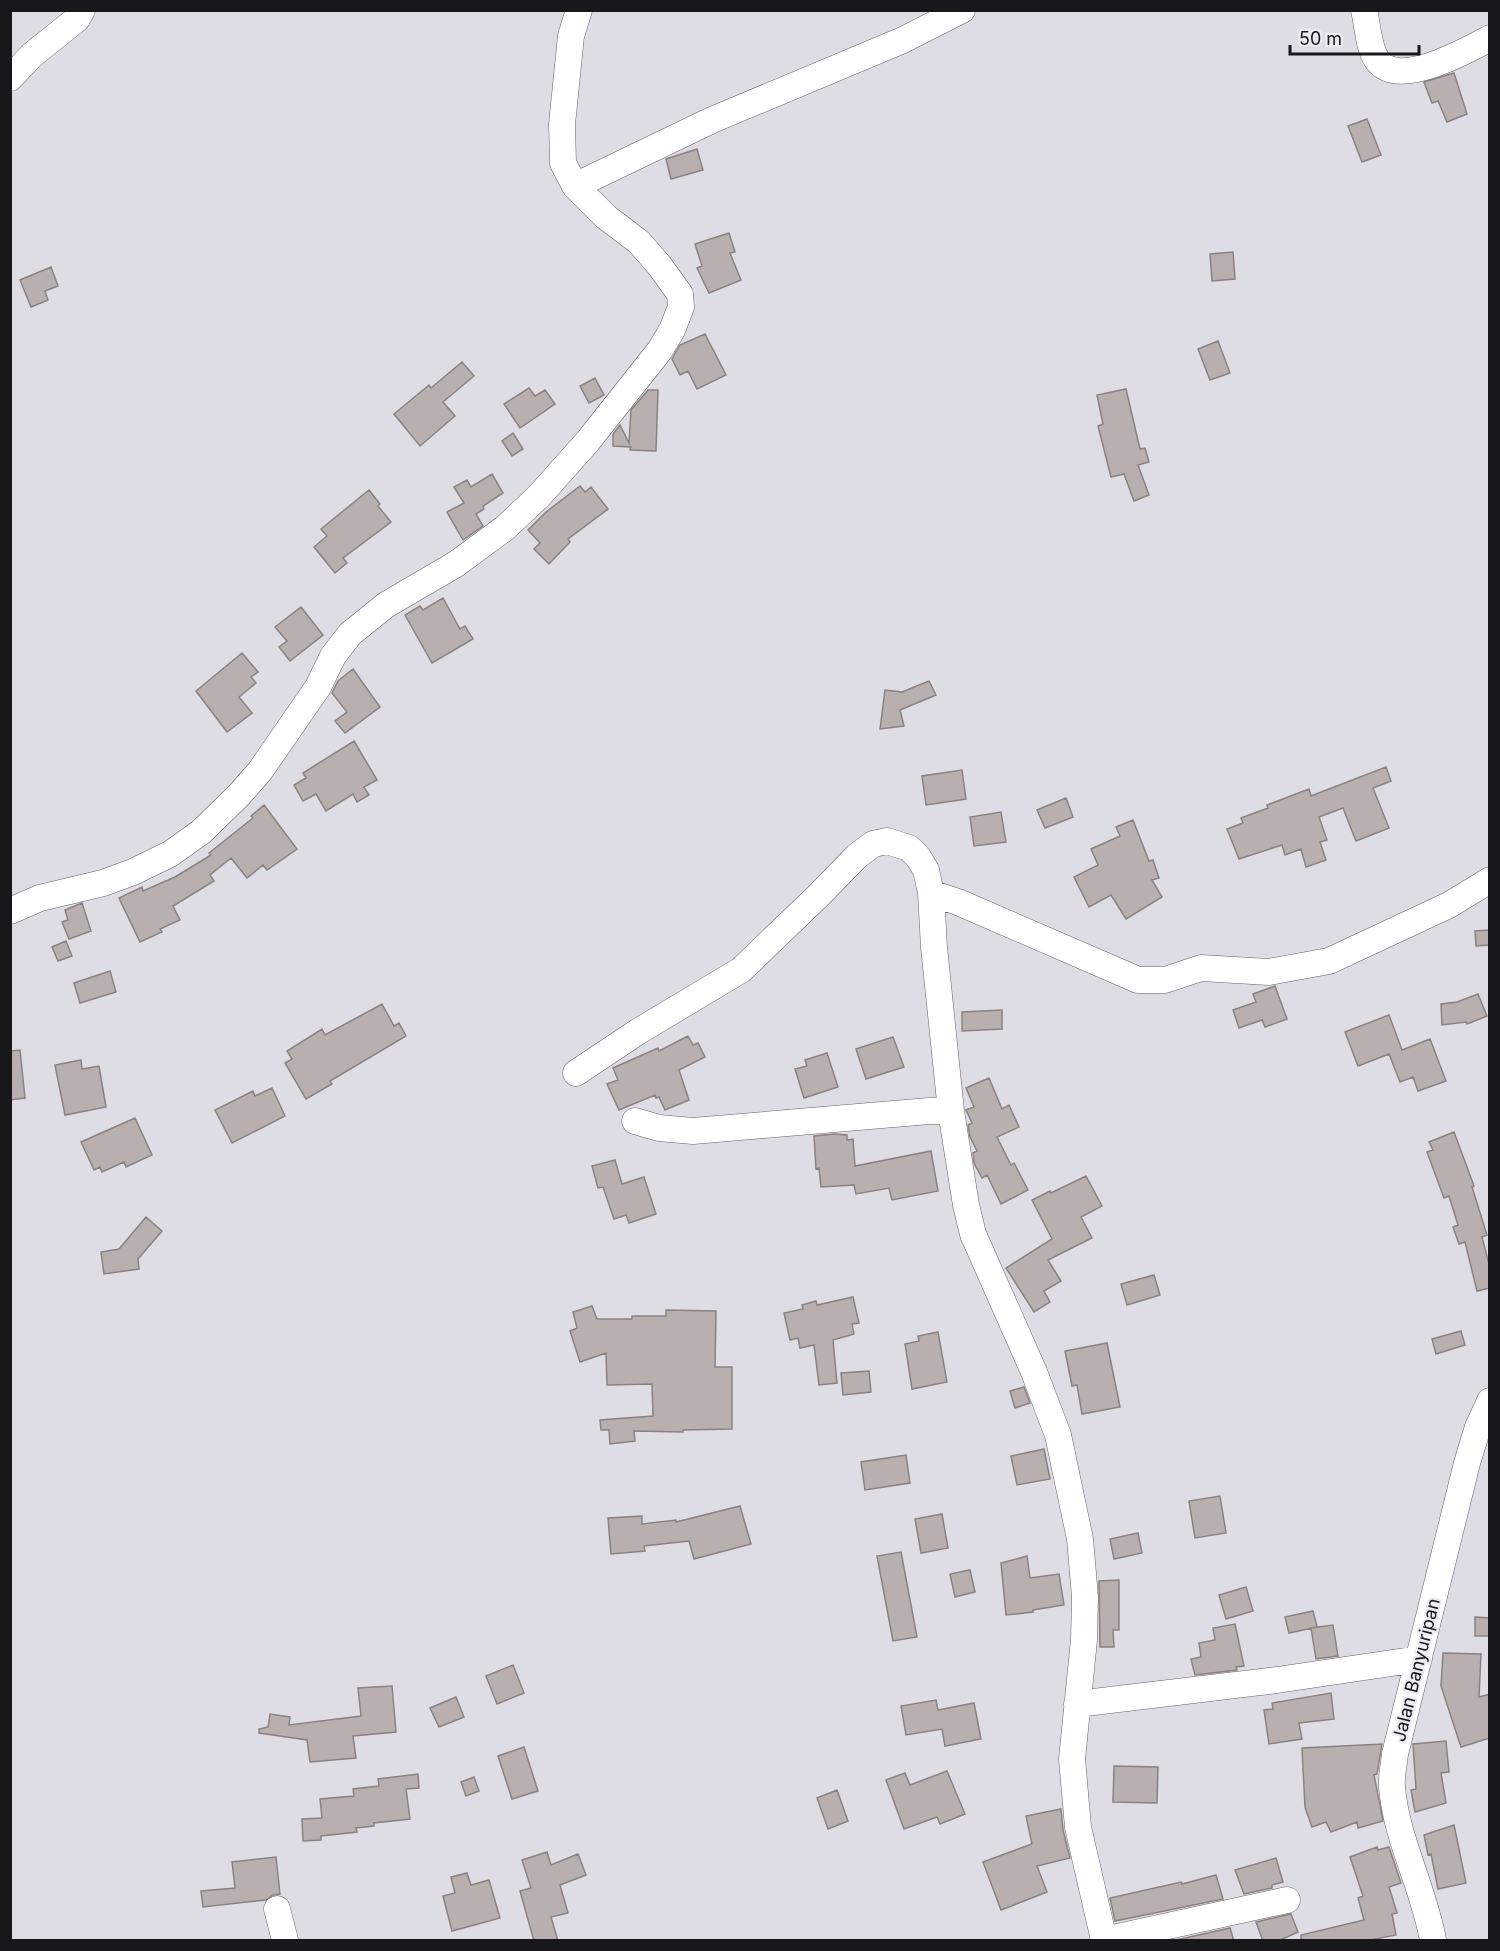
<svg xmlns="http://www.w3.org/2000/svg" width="1500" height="1951" viewBox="0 0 1500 1951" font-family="Inter,sans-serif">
	<rect width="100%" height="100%" fill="#dedde5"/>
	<path fill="#b8afae" stroke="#8a8281" stroke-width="1.5" d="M1454 73 1467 114 1447 122 1438 101 1432 103 1424 82Z
		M1367 119 1381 155 1362 162 1348 126Z
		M697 149 703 170 671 179 666 159Z
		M729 233 735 252 730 253 741 280 709 293 697 268 702 266 695 244Z
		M1233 252 1235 279 1212 281 1210 254Z
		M51 267 58 286 45 291 48 300 31 307 20 280Z
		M705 334 726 375 697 389 688 371 680 375 672 359 680 345Z
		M1218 341 1230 373 1210 380 1198 349Z
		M462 362 474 376 443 402 455 416 420 446 394 414 429 385 431 388Z
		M595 378 604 395 589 403 580 386Z
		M529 388 535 396 545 390 555 404 520 428 504 404Z
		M1126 389 1140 449 1145 448 1149 462 1138 465 1149 495 1134 501 1124 474 1111 477 1098 426 1103 424 1097 395Z
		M648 390H658L656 451 630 450 631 447 613 446V434L620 425 629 443 631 410Z
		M513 433 523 449 512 456 502 441Z
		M492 474 503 493 483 506 484 509 476 514 483 526 463 540 447 512 464 503 454 487 467 480 471 487Z
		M580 486 585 492 591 487 608 509 568 539 570 542 549 564 534 549 540 543 528 530 546 512Z
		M369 490 380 504 378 506 391 522 343 558 347 563 335 573 314 547 327 536 321 529Z
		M443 598 460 629 465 626 473 639 432 663 405 615 420 606 423 610Z
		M301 607 323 635 290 661 279 647 287 641 275 627Z
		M242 653 258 672 251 677 256 683 239 697 252 713 227 732 196 691Z
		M353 669 380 707 345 733 335 721 347 712 332 693 338 681Z
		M929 681 936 695 900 710 904 726 880 729 885 690 902 692Z
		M354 741 377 780 364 787 369 795 357 802 353 794 326 811 316 794 303 801 294 785 306 778 303 773Z
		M1386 767 1391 781 1373 788 1389 828 1356 841 1343 808 1319 817 1327 840 1320 842 1326 860 1306 867 1301 849 1285 855 1282 845 1239 859 1227 829 1243 823 1241 818 1268 808 1267 805 1309 789 1311 796Z
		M962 770 966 799 926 805 922 776Z
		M1066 798 1073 817 1045 828 1037 810Z
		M264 805 297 849 267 870 263 865 247 878 231 858 210 875 214 881 173 906 180 920 160 929 162 932 140 942 119 898 142 887 143 891 175 877 211 855 209 853 253 818 251 816Z
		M1001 812 1006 842 974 846 970 817Z
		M1133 820 1149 861 1153 860 1159 878 1152 880 1162 897 1126 919 1111 895 1089 907 1074 877 1098 865 1091 849 1120 836 1116 827Z
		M82 903 91 931 69 939 62 922 68 920 65 910Z
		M1490 930V945L1476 946 1475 931Z
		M66 941 72 956 58 961 52 947Z
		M110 971 116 992 80 1003 74 983Z
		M1275 986 1287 1019 1265 1027 1262 1020 1239 1028 1233 1010 1256 1002 1253 994Z
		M1478 994 1487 1016 1467 1024 1466 1022 1442 1025 1441 1004 1457 1002Z
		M382 1004 394 1026 399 1023 406 1036 330 1081 332 1084 306 1099 285 1063 292 1059 287 1051 322 1029 325 1035Z
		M1002 1010V1029L962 1031V1012Z
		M1389 1015 1402 1050 1430 1039 1446 1081 1418 1091 1413 1077 1400 1082 1389 1054 1358 1066 1345 1032Z
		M688 1036 693 1045 698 1043 705 1057 679 1070 689 1100 665 1110 659 1097 656 1098 655 1095 619 1110 607 1084 618 1080 613 1068 658 1048 659 1051Z
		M893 1037 904 1067 866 1079 856 1049Z
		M20 1050 25 1098 10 1100V1051Z
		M827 1053 838 1087 804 1098 795 1069 807 1066 805 1060Z
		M81 1060 82 1069 99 1066 106 1107 65 1115 55 1065Z
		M989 1078 1002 1109 1009 1105 1019 1127 997 1137 1011 1165 1014 1163 1028 1190 1001 1204 987 1175 982 1178 974 1163 973 1153 977 1151 970 1137 968 1125 972 1123 966 1110 974 1107 966 1088Z
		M272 1088 285 1116 232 1143 215 1110 253 1091 255 1096Z
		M135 1118 152 1155 126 1167 124 1162 102 1172 100 1167 94 1170 81 1142Z
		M1454 1132 1474 1186 1472 1187 1487 1235 1482 1237 1490 1268V1288L1477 1291 1465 1242 1459 1244 1453 1227 1458 1225 1449 1196 1444 1198 1427 1152 1433 1150 1429 1142Z
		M834 1134 847 1135V1140L853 1139 855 1166 931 1151 938 1191 892 1200 889 1188 856 1194 854 1185 821 1187 819 1168 816 1169 814 1136Z
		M615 1160 622 1184 644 1177 656 1214 629 1223 626 1215 614 1219 603 1187 598 1188 592 1166Z
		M1086 1176 1102 1206 1081 1217 1092 1238 1048 1260 1061 1281 1044 1291 1050 1302 1034 1312 1006 1268 1052 1239 1032 1200 1050 1191 1051 1193Z
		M146 1217 162 1231 138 1259 139 1269 104 1274 101 1252 119 1249Z
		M1154 1275 1160 1295 1127 1305 1121 1284Z
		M853 1297 859 1323 852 1324 854 1334 833 1340 837 1383 819 1385 814 1345 800 1348 798 1338 790 1340 784 1313 803 1309 802 1305 816 1301 817 1305Z
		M592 1306 597 1319H632V1316H666V1310L716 1311 715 1367H732V1429L683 1430V1432L634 1431 635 1441 610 1444 609 1430H601L600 1420 653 1416 652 1384 607 1385 606 1353 580 1362 570 1331 577 1328 573 1312Z
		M1461 1331 1465 1345 1436 1354 1432 1339Z
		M938 1332 947 1382 912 1389 905 1344 919 1341 918 1336Z
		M1107 1343 1120 1407 1082 1414 1077 1385 1072 1386 1065 1351Z
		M869 1371 871 1392 843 1395 841 1373Z
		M1024 1387 1030 1403 1015 1408 1010 1391Z
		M1044 1449 1050 1479 1017 1485 1011 1456Z
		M906 1455 910 1483 865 1490 861 1462Z
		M1220 1496 1226 1533 1195 1538 1189 1501Z
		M740 1506 751 1544 694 1559 689 1541 644 1546 645 1551 611 1554 608 1518 642 1516V1524L676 1520V1522Z
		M942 1514 948 1548 921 1553 915 1519Z
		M1138 1533 1142 1553 1114 1559 1110 1539Z
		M901 1552 917 1637 893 1641 877 1556Z
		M1027 1556 1030 1578 1059 1574 1064 1605 1033 1610V1612L1006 1615 1001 1563Z
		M970 1570 975 1592 955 1597 950 1574Z
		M1119 1580V1630H1113L1114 1647H1100L1099 1581Z
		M1246 1587 1253 1611 1226 1619 1219 1595Z
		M1313 1611 1317 1627 1289 1633 1285 1617Z
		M1475 1617 1490 1618V1636H1475Z
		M1235 1624 1244 1666 1236 1667 1237 1670 1195 1675 1191 1659 1201 1657 1199 1643 1215 1640 1213 1628Z
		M1333 1625 1338 1656 1316 1659 1311 1628Z
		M1443 1653 1481 1654 1479 1697 1490 1694V1738L1461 1747 1441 1686Z
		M513 1665 524 1693 497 1704 486 1676Z
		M392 1686 396 1732 353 1736 356 1758 310 1762 307 1740 259 1733V1729L268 1727 270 1714 290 1717 289 1725 361 1716 358 1688Z
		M1331 1693 1334 1719 1299 1723 1302 1739 1269 1744 1264 1710 1273 1709 1272 1703Z
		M456 1697 464 1717 439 1727 430 1708Z
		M936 1700 938 1710 974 1703 981 1739 945 1746 942 1729 906 1735 901 1706Z
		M1446 1741 1449 1772 1441 1773 1446 1803 1415 1812 1411 1790 1416 1789 1413 1744Z
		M1382 1744 1377 1774 1374 1775 1383 1821 1358 1828 1357 1822 1331 1832 1326 1822 1312 1827 1305 1807 1302 1748Z
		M524 1747 538 1791 512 1799 498 1756Z
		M1114 1766 1158 1767 1157 1803 1113 1802Z
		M947 1771 965 1814 940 1824 937 1817 904 1829 886 1780 905 1773 910 1785Z
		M418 1774 419 1788 406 1789 410 1819 374 1823V1826L356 1828 357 1832 321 1836V1840L303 1841 302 1819 322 1818 320 1799 354 1796 353 1789 379 1786 378 1779Z
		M474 1777 479 1791 466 1796 461 1782Z
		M837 1790 848 1821 828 1829 817 1798Z
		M1061 1809 1063 1830 1070 1858 1037 1866 1047 1892 1001 1910 983 1862 1032 1844 1026 1816Z
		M1454 1825 1466 1883 1438 1889 1431 1854 1428 1855 1424 1835Z
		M1377 1847 1378 1850 1389 1847 1401 1883 1389 1887 1397 1913 1392 1914 1396 1935 1365 1941H1301V1935L1364 1920 1358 1898 1363 1896 1350 1857Z
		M547 1852 551 1865 578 1854 586 1875 560 1885 568 1913 551 1917 558 1941H534L520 1891 531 1888 522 1860Z
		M276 1857 280 1894 273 1895 266 1900 203 1907 201 1891 235 1888 232 1862Z
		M1276 1858 1283 1882 1272 1885V1888L1244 1894 1235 1870Z
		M467 1873 471 1885 489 1880 500 1918 452 1931 443 1896 455 1893 451 1877Z
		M1216 1875 1223 1899 1115 1921 1110 1898 1181 1882 1182 1884Z
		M1291 1914 1298 1932 1278 1941H1263L1256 1922Z
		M1230 1928 1234 1941H1172Z"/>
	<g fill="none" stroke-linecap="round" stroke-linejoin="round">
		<defs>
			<path id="minor" d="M1364 10C1368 26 1368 47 1377 60 1398 89 1466 51 1490 38
				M10 78 32 55 77 19 82 10
				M575 186 712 120 903 40 962 10
				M931 893 958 902 1138 980H1165L1201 968 1269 972 1329 961 1449 905 1490 880
				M10 911 40 898 103 883 133 872 170 854 201 832 239 795 260 771 318 687 333 656 350 634 386 605 456 564 505 528 539 496 588 441 660 350 672 330 681 307 680 294 659 265 639 242 606 217 575 186 563 163 562 124 571 36 579 10
				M576 1073 639 1031 741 970 819 895 857 856 873 844 887 841 909 848 918 857 926 870 931 893 934 947 951 1111 966 1205 973 1234 1034 1372 1058 1435 1080 1539 1085 1597 1084 1640 1072 1759 1078 1827 1104 1940 1287 1900
				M635 1121 659 1128 693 1131 929 1111H951
				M1077 1704 1277 1680 1419 1659
				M277 1909 285 1940
				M1433 1940C1424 1889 1396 1838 1392 1787 1391 1776 1394 1765 1395 1754L1467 1463 1478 1427 1490 1401"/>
		</defs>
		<use href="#minor" stroke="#636268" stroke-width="27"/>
		<use href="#minor" stroke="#fff" stroke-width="26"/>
	</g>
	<g text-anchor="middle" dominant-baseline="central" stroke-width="4.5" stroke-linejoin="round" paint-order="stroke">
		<g font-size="18" fill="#18171a" stroke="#eceaf2">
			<text transform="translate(1416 1670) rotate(-76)">Jalan Banyuripan</text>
		</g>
	</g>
	<rect width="1500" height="1951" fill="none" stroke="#18171a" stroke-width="24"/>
	<path d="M1290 45v9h129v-9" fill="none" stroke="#18171a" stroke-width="3"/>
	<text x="1299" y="45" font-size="18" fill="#18171a" stroke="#eceaf2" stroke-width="4.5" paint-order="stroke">50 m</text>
</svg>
